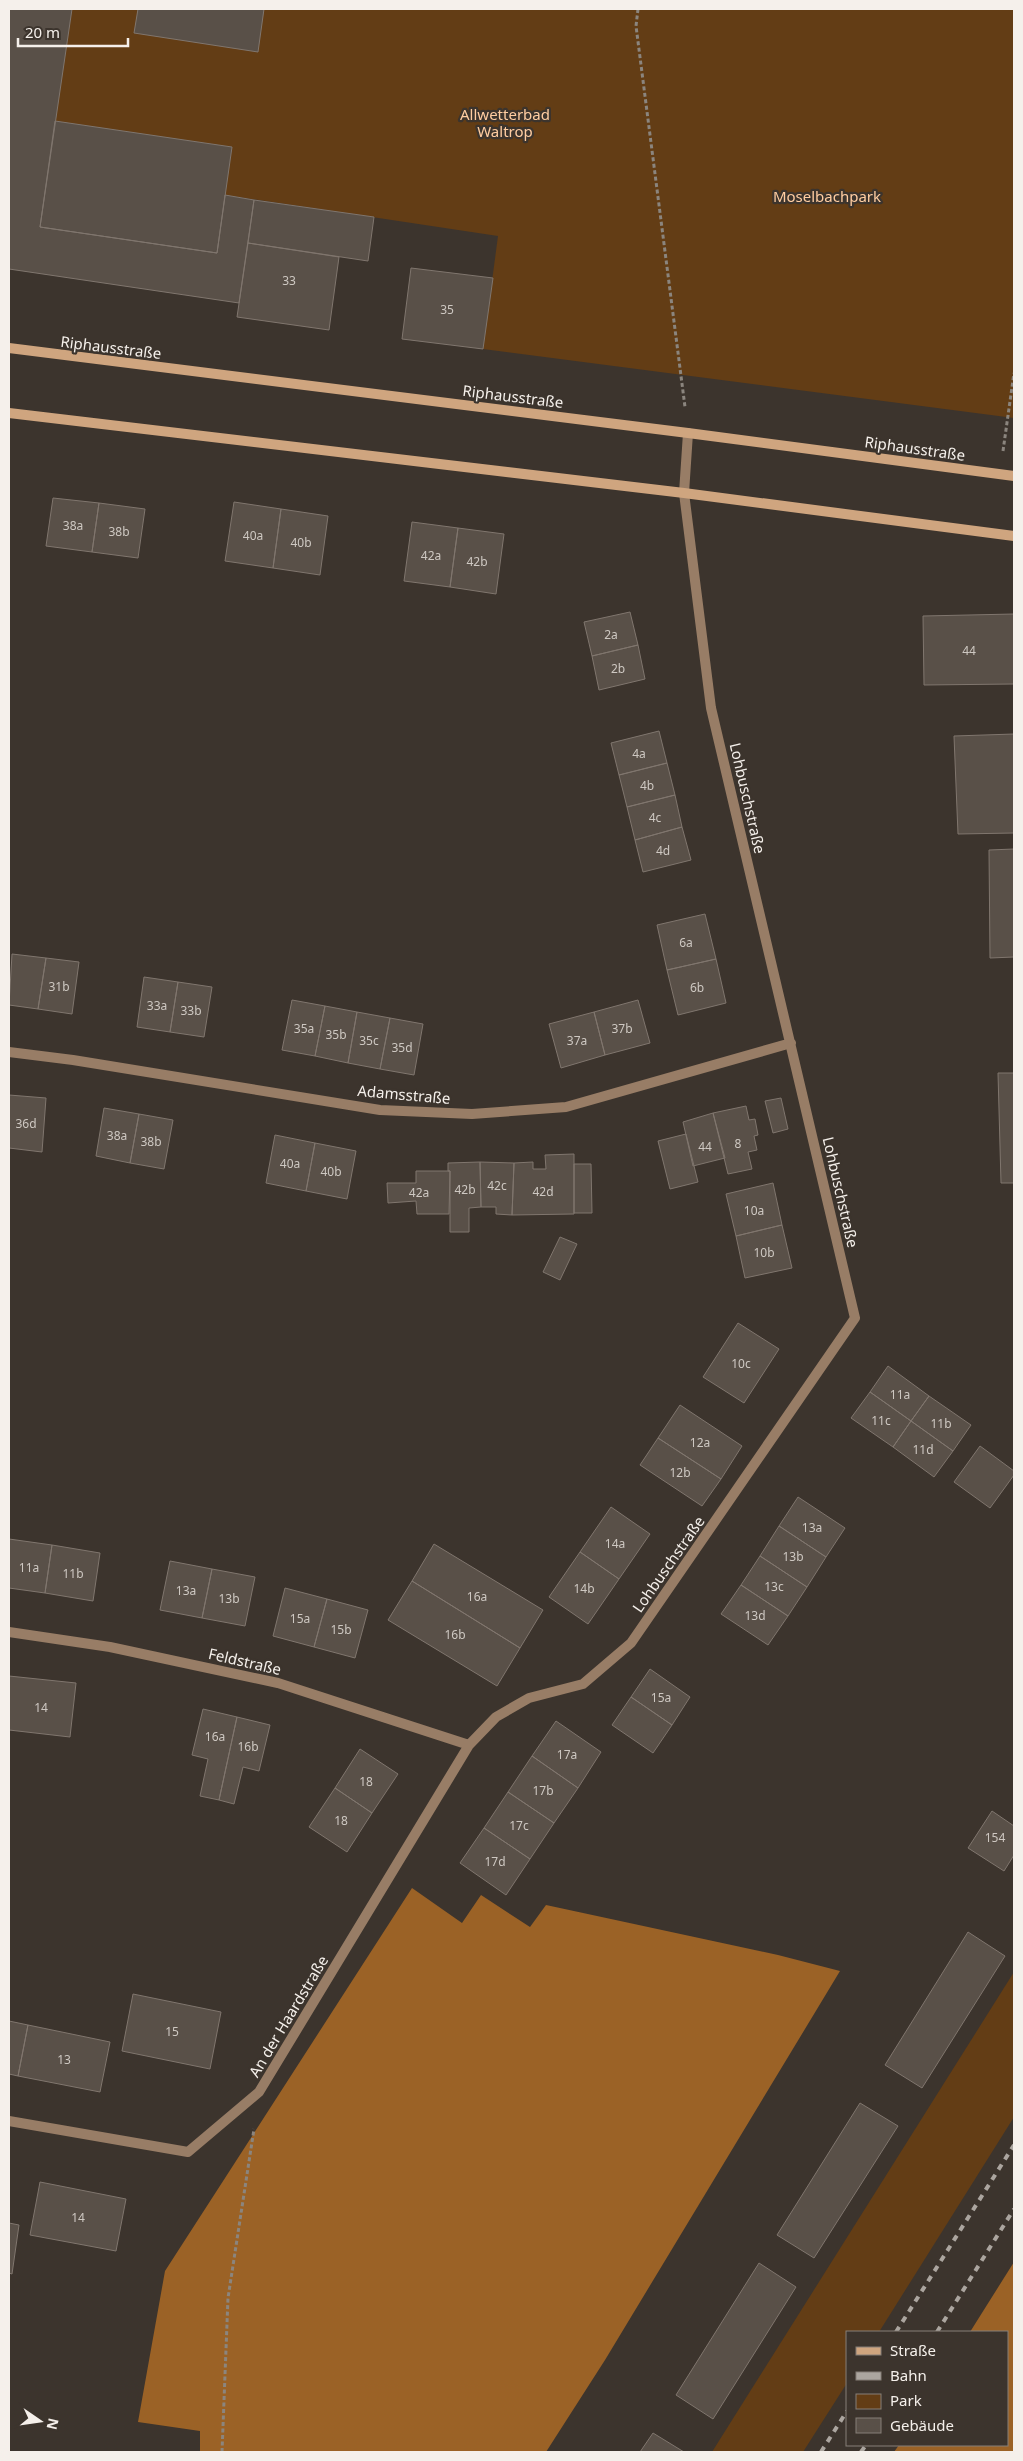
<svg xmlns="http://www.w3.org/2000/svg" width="1023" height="2461" viewBox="0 0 1023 2461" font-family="'Noto Sans',sans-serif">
	<rect width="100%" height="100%" fill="#3c342d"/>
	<path fill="#633d15" d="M72 9H1014V418L483 349 498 236 225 195 232 147 55 121Z
		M1014 1972V2117L879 2332H847V2383L803 2452H712Z"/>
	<path fill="#9b6226" d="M412 1888 462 1923 481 1895 530 1927 546 1905 778 1955 840 1971 605 2360 546 2452H200V2431L138 2422 165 2271Z
		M1014 2262V2452H894L899 2445H1007V2332H970Z"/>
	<path fill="#595048" stroke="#80766e" d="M9 9H72L40 227 217 253 225 195 254 200 239 303 9 269Z
		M138 9H264L258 52 134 33Z
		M55 121 232 147 217 253 40 227Z
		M254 200 374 217 368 261 248 243Z
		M248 243 339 257 329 330 237 317Z
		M411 268 493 278 483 349 402 339Z
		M53 498 99 503 92 552 46 546Z
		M234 502 281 509 273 568 225 561Z
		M99 503 145 509 138 558 92 552Z
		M281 509 328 516 320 575 273 568Z
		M412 522 458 528 450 587 404 581Z
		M458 528 504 534 496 594 450 587Z
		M630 612 638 645 592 656 584 622Z
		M1014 614V684L924 685 923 616Z
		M638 645 645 679 599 690 592 656Z
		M659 731 667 763 619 775 611 743Z
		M1014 734V833L958 834 954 736Z
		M667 763 675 795 627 807 619 775Z
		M675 795 682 827 635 840 627 807Z
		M682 827 691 860 643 872 635 840Z
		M1014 849V957L990 958 989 850Z
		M705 914 716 959 667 970 657 925Z
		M12 954 46 958 38 1009 9 1005Z
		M46 958 79 962 72 1014 38 1009Z
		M716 959 726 1003 678 1015 667 970Z
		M144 977 178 982 170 1032 137 1027Z
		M178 982 212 987 204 1037 170 1032Z
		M292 1000 325 1006 315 1056 282 1050Z
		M638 1000 650 1043 605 1055 594 1012Z
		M325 1006 357 1012 348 1063 315 1056Z
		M357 1012 390 1018 380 1069 348 1063Z
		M594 1012 605 1055 561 1068 549 1024Z
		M390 1018 423 1024 414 1075 380 1069Z
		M998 1073H1014V1183H1001Z
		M9 1095 46 1098 42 1152 9 1148Z
		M781 1098 788 1129 773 1133 765 1101Z
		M746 1106 749 1120 755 1119 758 1135 754 1136 757 1150 748 1152 752 1169 728 1174 713 1113Z
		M104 1108 139 1114 130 1163 96 1156Z
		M713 1113 725 1158 693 1166 683 1122Z
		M139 1114 173 1120 164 1169 130 1163Z
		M686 1134 698 1182 670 1189 658 1141Z
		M275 1135 315 1143 306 1191 266 1183Z
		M315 1143 356 1151 347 1199 306 1191Z
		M574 1154V1214L512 1215 514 1163 533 1162V1169H546L545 1155Z
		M480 1162 481 1207 469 1208V1232H450V1171H448V1163Z
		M480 1162 514 1163 512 1215 496 1214V1207H481Z
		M574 1164H591L592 1213H574Z
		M416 1171H450L449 1214H417L416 1201 388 1203 387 1183H416Z
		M773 1183 782 1225 736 1236 726 1194Z
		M782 1225 792 1268 745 1278 736 1236Z
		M560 1237 577 1244 560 1280 543 1272Z
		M738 1323 779 1349 744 1403 703 1377Z
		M888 1366 929 1396 911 1421 870 1392Z
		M870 1392 911 1421 893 1447 851 1418Z
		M929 1396 971 1425 953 1451 911 1421Z
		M680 1405 742 1446 721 1479 658 1438Z
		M911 1421 953 1451 934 1477 893 1447Z
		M658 1438 721 1479 702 1506 640 1465Z
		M980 1446 1014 1471V1475L990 1508 954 1482Z
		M798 1497 845 1528 826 1557 779 1526Z
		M611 1507 650 1534 619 1579 580 1552Z
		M779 1526 826 1557 807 1587 760 1556Z
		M9 1539 52 1545 45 1593 9 1588Z
		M434 1544 543 1610 520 1648 412 1581Z
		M52 1545 100 1553 93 1601 45 1593Z
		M580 1552 619 1579 588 1624 549 1597Z
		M760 1556 807 1587 788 1616 741 1585Z
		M170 1561 212 1569 202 1618 160 1610Z
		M212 1569 255 1577 245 1626 202 1618Z
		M412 1581 520 1648 497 1686 388 1620Z
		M741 1585 788 1616 768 1645 721 1614Z
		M285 1588 327 1599 314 1647 273 1636Z
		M327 1599 368 1610 355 1658 314 1647Z
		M650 1669 690 1697 672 1725 631 1697Z
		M9 1676 76 1683 70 1737 9 1730Z
		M631 1697 672 1725 653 1753 612 1725Z
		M203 1709 237 1717 219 1800 200 1796 208 1759 192 1755Z
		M237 1717 270 1725 259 1771 243 1767 234 1804 219 1800Z
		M556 1721 601 1752 578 1788 532 1756Z
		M360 1749 398 1774 372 1813 335 1788Z
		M532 1756 578 1788 554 1823 508 1792Z
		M335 1788 372 1813 347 1852 309 1827Z
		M508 1792 554 1823 530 1859 484 1828Z
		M992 1811 1014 1826V1855L1004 1871 968 1848Z
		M484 1828 530 1859 506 1895 460 1863Z
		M968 1932 1005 1956 922 2088 885 2065Z
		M133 1994 221 2012 210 2069 122 2051Z
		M9 2021 28 2025 18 2076 9 2074Z
		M28 2025 110 2042 100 2092 18 2076Z
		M860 2103 898 2126 814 2258 777 2235Z
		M40 2182 126 2199 116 2251 30 2235Z
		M9 2223 19 2225 12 2274 9 2273Z
		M759 2263 796 2287 713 2419 676 2395Z
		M653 2433 684 2452H640Z"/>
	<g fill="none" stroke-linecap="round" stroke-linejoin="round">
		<path stroke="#8b857e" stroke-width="3" stroke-dasharray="4 2.5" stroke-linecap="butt" d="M638 9 636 26 685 407
			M1003 451 1014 373
			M222 2452 228 2298 254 2129"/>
		<path stroke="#987d66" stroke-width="10" d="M9 1052 73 1060 380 1110 472 1114 566 1107 791 1043
			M9 1632 110 1647 278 1683 469 1745
			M9 2121 188 2152 259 2092 469 1745 496 1717 529 1698 583 1684 631 1643 855 1318 711 708 684 493 688 433"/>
		<path stroke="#cfa57f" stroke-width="10" d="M9 348 688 433 1014 476
			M9 413 684 493 1014 536"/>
		<path stroke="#aba59f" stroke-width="4" stroke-dasharray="6 6" stroke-linecap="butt" d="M896 2332 1014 2145
			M937 2332 1014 2209
			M821 2452 847 2411
			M861 2452 866 2445"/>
	</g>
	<g text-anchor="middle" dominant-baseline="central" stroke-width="4.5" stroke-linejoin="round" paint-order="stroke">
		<g font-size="12" fill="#cec8c2">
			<text x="289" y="280">33</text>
			<text x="447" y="309">35</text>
			<text x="73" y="525">38a</text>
			<text x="119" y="531">38b</text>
			<text x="253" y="535">40a</text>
			<text x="301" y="542">40b</text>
			<text x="431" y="555">42a</text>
			<text x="477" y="561">42b</text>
			<text x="611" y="634">2a</text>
			<text x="969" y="650">44</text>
			<text x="618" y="668">2b</text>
			<text x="639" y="753">4a</text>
			<text x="647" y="785">4b</text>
			<text x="655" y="817">4c</text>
			<text x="663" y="850">4d</text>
			<text x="686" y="942">6a</text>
			<text x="59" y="986">31b</text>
			<text x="697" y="987">6b</text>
			<text x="157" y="1005">33a</text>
			<text x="191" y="1010">33b</text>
			<text x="304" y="1028">35a</text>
			<text x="622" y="1028">37b</text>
			<text x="336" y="1034">35b</text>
			<text x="369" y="1040">35c</text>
			<text x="577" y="1040">37a</text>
			<text x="402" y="1047">35d</text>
			<text x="26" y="1123">36d</text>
			<text x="117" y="1135">38a</text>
			<text x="151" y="1141">38b</text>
			<text x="738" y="1143">8</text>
			<text x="705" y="1146">44</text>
			<text x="290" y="1163">40a</text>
			<text x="331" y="1171">40b</text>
			<text x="497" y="1185">42c</text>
			<text x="465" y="1189">42b</text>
			<text x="543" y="1191">42d</text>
			<text x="419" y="1192">42a</text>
			<text x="754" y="1210">10a</text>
			<text x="764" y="1252">10b</text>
			<text x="741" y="1363">10c</text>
			<text x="900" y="1394">11a</text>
			<text x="881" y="1420">11c</text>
			<text x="941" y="1423">11b</text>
			<text x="700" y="1442">12a</text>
			<text x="923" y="1449">11d</text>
			<text x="680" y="1472">12b</text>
			<text x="812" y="1527">13a</text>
			<text x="615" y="1543">14a</text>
			<text x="793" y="1556">13b</text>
			<text x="29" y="1567">11a</text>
			<text x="73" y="1573">11b</text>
			<text x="774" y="1586">13c</text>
			<text x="584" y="1588">14b</text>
			<text x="186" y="1590">13a</text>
			<text x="477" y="1596">16a</text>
			<text x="229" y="1598">13b</text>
			<text x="755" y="1615">13d</text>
			<text x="300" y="1618">15a</text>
			<text x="341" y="1629">15b</text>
			<text x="455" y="1634">16b</text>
			<text x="661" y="1697">15a</text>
			<text x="41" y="1707">14</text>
			<text x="215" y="1736">16a</text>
			<text x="248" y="1746">16b</text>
			<text x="567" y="1754">17a</text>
			<text x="366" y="1781">18</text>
			<text x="543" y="1790">17b</text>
			<text x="341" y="1820">18</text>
			<text x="519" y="1825">17c</text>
			<text x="995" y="1837">154</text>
			<text x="495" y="1861">17d</text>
			<text x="172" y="2031">15</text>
			<text x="64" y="2059">13</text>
			<text x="78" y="2217">14</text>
		</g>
		<g font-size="15" fill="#ffcda1" stroke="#3c342d">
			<text x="505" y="114">Allwetterbad<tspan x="505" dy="17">Waltrop</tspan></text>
			<text x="827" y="196">Moselbachpark</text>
		</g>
		<g font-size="15" fill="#f5f0eb" stroke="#3c342d">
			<text transform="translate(111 347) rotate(7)">Riphausstraße</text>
			<text transform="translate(513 396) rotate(7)">Riphausstraße</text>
			<text transform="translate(915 448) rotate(8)">Riphausstraße</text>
			<text transform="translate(748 798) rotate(77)">Lohbuschstraße</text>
			<text transform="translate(404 1094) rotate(5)">Adamsstraße</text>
			<text transform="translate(841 1192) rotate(77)">Lohbuschstraße</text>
			<text transform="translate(668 1564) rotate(-55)">Lohbuschstraße</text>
			<text transform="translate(245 1661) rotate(13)">Feldstraße</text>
			<text transform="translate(288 2016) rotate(-59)">An der Haardstraße</text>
		</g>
	</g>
	<rect width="1023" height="2461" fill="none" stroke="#f5f0eb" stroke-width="20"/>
	<rect x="846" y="2331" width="162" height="115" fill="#3c342d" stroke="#867f79"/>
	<rect x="856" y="2347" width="25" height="8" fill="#cfa57f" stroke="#867f79"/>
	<text x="890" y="2356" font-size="15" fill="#f5f0eb">Straße</text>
	<rect x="856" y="2372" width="25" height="8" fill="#aba59f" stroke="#867f79"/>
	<text x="890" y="2381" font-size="15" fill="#f5f0eb">Bahn</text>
	<rect x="856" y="2394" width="25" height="15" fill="#633d15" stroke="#867f79"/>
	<text x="890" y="2406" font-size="15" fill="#f5f0eb">Park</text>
	<rect x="856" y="2418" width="25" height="15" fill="#595048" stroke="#867f79"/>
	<text x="890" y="2431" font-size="15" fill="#f5f0eb">Gebäude</text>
	<g transform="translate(40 2421) rotate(103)" stroke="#3c342d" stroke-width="4" paint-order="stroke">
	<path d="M0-4L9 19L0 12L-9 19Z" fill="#f5f0eb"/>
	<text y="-8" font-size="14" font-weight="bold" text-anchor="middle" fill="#f5f0eb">N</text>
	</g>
	<path d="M18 38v8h110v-8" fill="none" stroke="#f5f0eb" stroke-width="2.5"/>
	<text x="25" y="38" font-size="15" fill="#f5f0eb" stroke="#3c342d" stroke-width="4" paint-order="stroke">20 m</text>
</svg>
